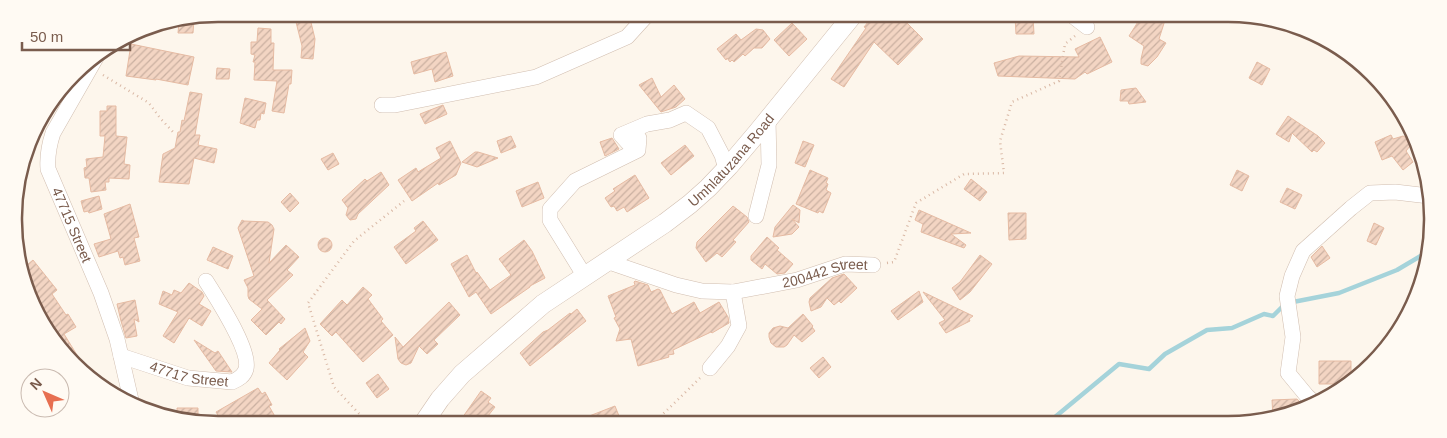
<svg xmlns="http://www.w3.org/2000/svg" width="1447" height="438" viewBox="0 0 1447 438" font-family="Helvetica,sans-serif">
	<defs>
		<pattern id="building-hatch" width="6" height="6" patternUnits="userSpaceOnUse" patternTransform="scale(1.25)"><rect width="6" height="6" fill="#f3d5c3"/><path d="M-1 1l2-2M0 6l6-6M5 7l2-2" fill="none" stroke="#cab0a1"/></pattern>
	</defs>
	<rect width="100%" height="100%" fill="#fdf6ec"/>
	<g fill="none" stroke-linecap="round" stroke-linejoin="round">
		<path stroke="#a5d3da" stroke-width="4.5" d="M1293 302 1339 293 1397 270 1429 251
			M1049 422 1119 364 1149 369 1165 354 1207 330 1232 328 1264 314 1273 316 1282 307"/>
	</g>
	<path fill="url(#building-hatch)" stroke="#e6bba3" d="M294 14H309L315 39 313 59 301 58 302 46Z
		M873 16H900L923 39 898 65 874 42 844 87 831 79 866 28 864 27Z
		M1015 17H1033L1034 34H1016Z
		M1141 17H1166L1159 39 1166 43 1157 57 1148 66 1141 64V59L1144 46 1129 36Z
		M194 19 193 33H178L179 22Z
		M792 23 807 39 789 56 774 40Z
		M258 28 271 29V43H274L273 70H292L291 84H289L284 113 272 111 277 81 254 80 255 62H253L255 55 251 54V42H257Z
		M756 29 763 30 770 39 762 48H754L745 56 743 54 734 62 732 60 730 62 727 58 726 60 717 49 736 34 741 40Z
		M1100 37 1112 62 1087 74 1085 72 1075 79 998 76 994 63 1019 56 1079 57 1075 49Z
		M131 44 194 57 188 85 156 79V80L126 76Z
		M446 52 453 76 435 82 432 69 414 74 411 62Z
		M1257 62 1270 69 1262 85 1249 78Z
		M217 68 230 69 229 79H216Z
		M652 78 661 97 674 85 685 99 676 107 661 112 639 85Z
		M1136 88 1146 102 1129 104 1128 101H1120L1121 90Z
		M190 92 202 94 195 135H200L198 145 217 149 214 163 194 158 189 184 159 182 163 154 175 148 178 132H180L182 120 184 121Z
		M245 98 266 103 264 114 261 113 260 120H257L255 128 240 123Z
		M443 105 447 114 425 124 420 114Z
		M107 106H116V136L127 137 124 164 130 165 129 179 109 178V182H105L106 190 91 192 89 178H85L84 168 87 167 86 159 103 157 105 136H100V111H107Z
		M1288 116 1318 136 1325 143 1317 152 1314 150 1312 152 1292 133 1289 142 1276 134Z
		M1391 135 1393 139 1403 136 1407 138 1410 141V146L1406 151 1413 162 1403 170 1392 156 1382 160 1375 142Z
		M511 136 516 147 501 153 497 141Z
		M612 138 619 149 605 156 600 142Z
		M450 141 461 163 456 175 439 185 438 183 412 201 398 180 416 168 418 172 441 158 436 148Z
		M803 141 814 145 805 167 795 163Z
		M685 145 694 156 671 175 661 163Z
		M475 152H478L498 158 477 167 462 162Z
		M333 153 339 164 328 170 321 159Z
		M810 170 828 178 826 183 828 184 826 190 831 193 823 213 819 211 818 213 796 204Z
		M1237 170 1249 176 1242 191 1230 185Z
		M381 172 389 185 358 214 356 219 350 220 346 215 348 208 342 200 365 179 367 181Z
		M635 175 649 198 627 212 624 207 617 211 614 206 611 207 605 198 615 191 613 189Z
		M971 179 987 192 980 201 964 189Z
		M538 182 544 198 522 207 516 191Z
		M1287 188 1302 195 1295 209 1280 202Z
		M290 193 299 203 290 212 281 202Z
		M99 196 102 209 89 213 88 211 84 212 81 201Z
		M130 204 139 237 134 238 140 261 125 265 123 257 120 258 118 251 99 257 94 244 111 239 104 214Z
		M793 205 800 210 799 223 792 219 799 227 792 234 773 237 775 227Z
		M733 206 747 217 749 222 733 240 736 242 722 257 717 253 706 262 696 248 697 242Z
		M919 210 971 233 951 234 966 245 964 248 921 232 923 224 915 220Z
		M1008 213H1026V239L1009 240Z
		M242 220 244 221 268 222 272 225 274 229 269 263 286 245 299 257 287 270 293 275 267 300 285 319 281 324 279 322 266 335 251 320 262 309 249 299 248 296V288L244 280 254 276 238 228Z
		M423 221 438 240 406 264 394 247 416 231 414 228Z
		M1374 223 1384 228 1376 245 1367 241Z
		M767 237 779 248 777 250 793 264 785 273 777 274 765 264 762 269 751 260V256Z
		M318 245a7 7 0 1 1 14 0a7 7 0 1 1-14 0Z
		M524 240 532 251 545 278 530 286V287L491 314 476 292 469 297 451 264 467 255 476 273 477 272 490 290 511 275 499 259Z
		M1322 246 1330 258 1317 267 1311 257Z
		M213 247 233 256 228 269 207 260Z
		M980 255 992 264 970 292 960 300 952 288 960 282Z
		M33 260 57 290 52 294 66 315 68 314 76 327 64 334 77 355 73 358 48 333 21 272V270Z
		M844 274 857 288 841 303 839 301 834 305 827 298 821 307 811 311 809 302 810 298 832 278Z
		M635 281 648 285 651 292 658 289 660 290 672 314 694 302 700 313 719 302 728 317 729 323 712 333 711 332 673 350 674 354 668 355 669 357 638 366 631 339 616 341 620 329 614 318 616 317 608 296 635 285 634 282Z
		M189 283 202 292 204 296 199 304 211 311 202 326 189 318 174 343 163 336 178 312 159 304 163 291 172 295 174 290 181 293Z
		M363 287 372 295 368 299 383 319 381 321 393 335 363 362 336 332 332 336 320 324 342 300 347 305Z
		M919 291 923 302 898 320 891 311Z
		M923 292 973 316 969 319 970 321 946 333 939 323 945 320Z
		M135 300 139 322 134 319 137 336 126 338 121 321 117 304Z
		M449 302 460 315 434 340 438 344 427 354 419 346 411 363 406 365 401 363 398 359 395 337 403 347Z
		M577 309 586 321 530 366 520 353 543 332 548 330 570 313 571 314Z
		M803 314 813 326 812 327 815 331 802 342 794 335 787 345 784 347H776L771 343 769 337V333L773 328 780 326 788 328Z
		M305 328 310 341 303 352 308 357 287 380 269 363 280 350 279 349Z
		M194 340 215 353 218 351 232 372 216 371Z
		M823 357 831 367 819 378 810 368Z
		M1319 361H1351V382L1348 384H1319Z
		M378 374 389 389 377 398 366 383Z
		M258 388 262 394 265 392 272 405 269 406 277 420H221L216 412Z
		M481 391 491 398 488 402 495 407 484 421H460Z
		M1297 399 1305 407 1273 417 1272 400Z
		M615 406 621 421H579V420Z
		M177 408H198V420L177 419Z"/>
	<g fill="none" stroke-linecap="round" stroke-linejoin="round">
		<defs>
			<g id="minor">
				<path d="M1074 17 1087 27"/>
				<path id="s1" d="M97 56 53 133C49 145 47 156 48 169L101 293 117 339 131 400"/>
				<path d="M382 105H395L536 77 627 37 647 15"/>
				<path d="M756 216 769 165 768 119"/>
				<path id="s2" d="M606 261 676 285 702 291 733 292 797 280 845 264 873 265"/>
				<path d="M584 275 550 220V209L575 181 638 150 639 138 629 144 621 135 647 124 670 120 686 113 708 128 722 155 726 169"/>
				<path id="s3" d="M121 356 188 378 232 382C239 379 244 376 246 369 251 350 217 299 206 281"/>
				<path d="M710 368 728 346 739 326 733 292"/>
				<path d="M1316 404 1307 396 1288 373 1293 337 1287 296 1292 276 1303 251 1351 208 1370 193 1395 192 1429 196"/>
			</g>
			<g id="tertiary">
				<path id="s4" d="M425 421 440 399 462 374 543 304 665 223 690 204 708 188 729 166 757 133 852 16"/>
			</g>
		</defs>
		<use href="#minor" stroke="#d1beb0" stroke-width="16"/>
		<use href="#tertiary" stroke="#d1beb0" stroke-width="20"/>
		<path stroke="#d9b8a5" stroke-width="2.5" stroke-dasharray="1 4" stroke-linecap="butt" d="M103 75 149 103 160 118 175 134
			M29 149 35 152
			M887 263 894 262 916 203 964 174 1004 173 1000 141 1012 102 1059 81 1065 44 1075 36
			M366 421 334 387 308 303 354 241 404 201
			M657 421 663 414 700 378"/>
		<use href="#minor" stroke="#fff" stroke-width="15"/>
		<use href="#tertiary" stroke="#fff" stroke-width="19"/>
	</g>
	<g text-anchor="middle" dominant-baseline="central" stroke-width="5" stroke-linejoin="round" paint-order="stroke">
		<g font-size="14" fill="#7a5c4d" stroke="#fffaf3">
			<text stroke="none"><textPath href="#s4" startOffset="405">Umhlatuzana Road</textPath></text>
			<text stroke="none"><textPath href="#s1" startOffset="186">47715 Street</textPath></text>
			<text stroke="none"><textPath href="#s2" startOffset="226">200442 Street</textPath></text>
			<text stroke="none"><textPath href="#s3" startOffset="71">47717 Street</textPath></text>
		</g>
	</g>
	<path d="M0 0H1447V438H0ZM218 22H1228A196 196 0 0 1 1424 218V220A196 196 0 0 1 1228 416H218A196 196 0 0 1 22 220V218A196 196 0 0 1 218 22Z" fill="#fffaf3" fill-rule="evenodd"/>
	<path fill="none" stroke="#7a5c4d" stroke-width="2.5" d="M218 22H1228A196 196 0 0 1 1424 218V220A196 196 0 0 1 1228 416H218A196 196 0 0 1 22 220V218A196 196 0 0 1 218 22Z"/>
	<g transform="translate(45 393) rotate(315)"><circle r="24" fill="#fffaf3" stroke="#cabbb1"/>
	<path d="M0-4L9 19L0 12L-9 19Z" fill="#e76f51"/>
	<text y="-8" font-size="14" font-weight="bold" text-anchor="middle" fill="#7a5c4d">N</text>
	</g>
	<path d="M22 42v8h108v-8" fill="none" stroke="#7a5c4d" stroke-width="2.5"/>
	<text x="30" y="42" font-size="15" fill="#7a5c4d" stroke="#fffaf3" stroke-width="4" paint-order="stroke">50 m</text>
</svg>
